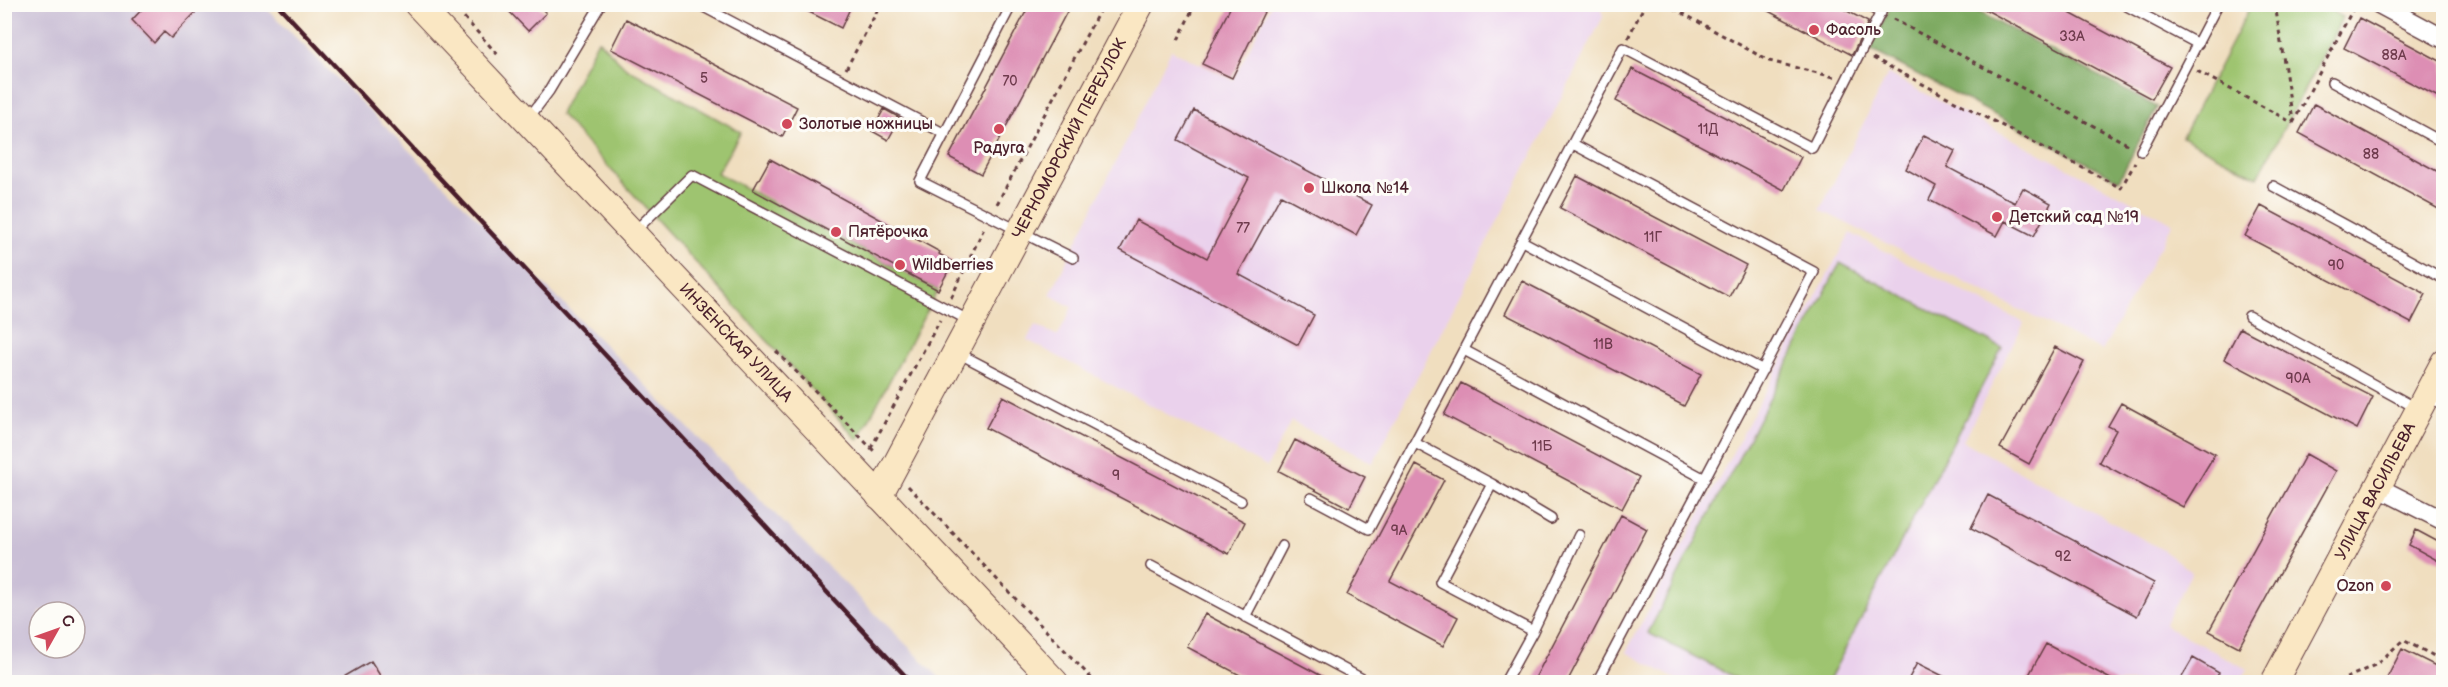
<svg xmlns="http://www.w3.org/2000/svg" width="2448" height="687" viewBox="0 0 2448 687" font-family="'Balsamiq Sans',sans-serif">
	<rect width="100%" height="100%" fill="#fdfcf7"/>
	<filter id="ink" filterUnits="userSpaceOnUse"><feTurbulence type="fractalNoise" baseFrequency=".0167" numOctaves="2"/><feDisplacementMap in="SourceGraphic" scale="12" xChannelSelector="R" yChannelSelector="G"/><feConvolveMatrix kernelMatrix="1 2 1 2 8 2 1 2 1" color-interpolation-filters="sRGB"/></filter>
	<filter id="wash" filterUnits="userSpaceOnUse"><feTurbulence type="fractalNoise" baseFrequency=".008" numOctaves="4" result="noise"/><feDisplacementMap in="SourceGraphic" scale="24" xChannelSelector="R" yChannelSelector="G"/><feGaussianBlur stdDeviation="1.35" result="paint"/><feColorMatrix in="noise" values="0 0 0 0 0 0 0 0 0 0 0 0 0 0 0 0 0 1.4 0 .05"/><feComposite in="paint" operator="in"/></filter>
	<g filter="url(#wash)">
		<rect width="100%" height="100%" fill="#f0debf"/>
		<path fill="#ead1ec" d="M1271 5H1600L1603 17 1373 463 1291 421 1267 467 1027 340 1035 325 1058 336 1072 307 1050 295 1171 50 1233 80Z
			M1888 74 2173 223 2102 351 1820 210Z
			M1850 233 2024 323 1963 441 2163 550 2192 572 2164 625 2247 669 2240 682H1681L1626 652Z"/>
		<path fill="#cabfd6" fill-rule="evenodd" d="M4 5H263L944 682H5ZM39 612H75V648H39Z"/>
		<path fill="#9ec46f" stroke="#74724d" stroke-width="1.5" d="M2251 5H2320L2343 17 2258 177 2182 137Z
			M598 40 626 68 741 132 717 173 938 290 858 440 560 114Z
			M1840 263 2002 348 1828 682H1744L1648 633Z"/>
		<path fill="#7eaa62" stroke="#646446" stroke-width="1.5" d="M1892 4 1966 5 2157 107 2119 180 1869 49Z"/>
		<g id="blocks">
			<path fill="#dd8eb4" d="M147 4H186L195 13 171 38 164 32 154 43 132 20Z
				M502 4H537L546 13 528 31Z
				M793 4H852L841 28Z
				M1030 4H1071L981 174 949 157Z
				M1232 4H1268L1232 78 1202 64Z
				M1755 4H1834L1868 22 1852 55Z
				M1975 4H2053L2170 67 2152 99Z
				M2359 18 2444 63V100L2344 48Z
				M626 19 797 107 782 137 611 49Z
				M1632 69 1801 157 1784 190 1616 101Z
				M2314 104 2444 175V212L2299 133Z
				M884 109 900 118 888 140 872 131Z
				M1194 110 1372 205 1356 235 1281 195 1238 274 1314 315 1298 345 1120 250 1136 220 1207 258 1249 178 1178 140Z
				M1924 135 1955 151 1947 167 2015 203 2023 188 2051 203 2034 236 2005 221 1997 236 1929 200 1936 186 1906 169Z
				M770 159 940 252 939 254 953 262 938 290 753 190Z
				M1577 176 1746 265 1729 297 1560 208Z
				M2261 206 2426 294 2411 323 2245 236Z
				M1522 281 1701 374 1684 406 1505 314Z
				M2240 328 2373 397 2357 429 2224 359Z
				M2055 347 2084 362 2029 464 2000 448Z
				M1461 383 1639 477 1622 509 1444 415Z
				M1003 396 1245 522 1229 554 986 428Z
				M2121 403 2215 454 2183 507 2099 462 2116 430 2108 426Z
				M1295 440 1365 477 1349 508 1279 471Z
				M2306 454 2336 471 2239 647 2209 631Z
				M1416 465 1444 480 1390 581 1458 617 1443 646 1347 595Z
				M1988 495 2154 583 2137 616 1971 528Z
				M1621 515 1647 529 1567 682H1533Z
				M2416 530 2444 545V564L2409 545Z
				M1205 614 1333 682H1253L1187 647Z
				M2046 644 2116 682H2025Z
				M2402 649 2444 670V682H2385Z
				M2193 658 2219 673 2213 682H2179Z
				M371 661 384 682H335Z
				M1917 663 1955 682H1907Z"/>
		</g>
	</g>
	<g filter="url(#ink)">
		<use href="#blocks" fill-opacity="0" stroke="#633c41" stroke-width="1.5"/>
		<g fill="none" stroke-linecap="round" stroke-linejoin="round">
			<defs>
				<path id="lane" d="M698 4 945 134
					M1012 4 920 181 1073 258
					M1865 4 1881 13
					M2123 4 2198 44
					M2332 82 2444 143
					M528 119 549 91 601 4
					M1573 144 1814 272 1597 682
					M2141 151 2218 4
					M2273 186 2444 279
					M634 232 692 175 970 321
					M1522 241 1763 370
					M2249 316 2418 409
					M1464 350 1705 479
					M958 353 1241 501
					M2428 397 2444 405
					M1415 443 1492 484 1440 582 1533 631 1505 682
					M1492 484 1551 519
					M1311 498 1369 529 1623 48 1812 148 1885 4
					M1151 566 1368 682
					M1245 617 1282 546
					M1533 631 1579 535
					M1601 676 1613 682"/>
				<path id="street" d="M2379 4 2444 39
					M2377 487 2444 521"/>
				<g id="secondary">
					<path id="s1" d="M417 4 1055 682"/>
					<path id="s2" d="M879 496 1141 4"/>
					<path id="s3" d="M2274 682 2444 362"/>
				</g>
			</defs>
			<use href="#lane" stroke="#633c41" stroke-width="12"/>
			<use href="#street" stroke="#633c41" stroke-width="21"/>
			<use href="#secondary" stroke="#633c41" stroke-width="28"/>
			<path stroke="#633c41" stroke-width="3" stroke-dasharray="4.5 4.5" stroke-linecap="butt" d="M452 4 498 55
				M1666 4 1769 61 1834 77
				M2275 4 2293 121
				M1893 19 2131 146
				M1628 38 1645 4
				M1178 40 1195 4
				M1873 58 2121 188 2135 163
				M846 69 881 4
				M2197 71 2293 123
				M2293 123 2354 7
				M997 204 1103 4
				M951 298 984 228
				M776 351 876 453
				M871 448 940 320
				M908 486 1095 682
				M2338 682 2377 664 2403 640 2444 661"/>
			<use href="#lane" stroke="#fff" stroke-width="9"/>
			<use href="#street" stroke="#fff" stroke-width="18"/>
			<use href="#secondary" stroke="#fae7c3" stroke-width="26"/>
			<path stroke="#4a1f2b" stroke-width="4.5" d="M277 4 911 682"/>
		</g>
	</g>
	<g fill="#d1495b" stroke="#fdfcf7" stroke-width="2">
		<circle cx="1814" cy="30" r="6"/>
		<circle cx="787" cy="124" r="6"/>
		<circle cx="999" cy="129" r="6"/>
		<circle cx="1309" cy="188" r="6"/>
		<circle cx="1997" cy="217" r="6"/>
		<circle cx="836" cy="232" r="6"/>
		<circle cx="900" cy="265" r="6"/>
		<circle cx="2386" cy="586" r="6"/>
	</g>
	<g text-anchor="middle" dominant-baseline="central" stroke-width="6" stroke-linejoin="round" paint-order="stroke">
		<g font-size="14" fill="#6f3b4d">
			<text x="2072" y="36">33А</text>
			<text x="2394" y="55">88А</text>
			<text x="704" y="78">5</text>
			<text x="1010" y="81">70</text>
			<text x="1708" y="129">11Д</text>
			<text x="2371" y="154">88</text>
			<text x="1243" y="228">77</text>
			<text x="1653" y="237">11Г</text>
			<text x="2336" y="265">90</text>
			<text x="1603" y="344">11В</text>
			<text x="2298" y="378">90А</text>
			<text x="1542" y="446">11Б</text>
			<text x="1116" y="475">9</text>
			<text x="1399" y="530">9А</text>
			<text x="2063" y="556">92</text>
		</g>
		<g font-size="16" fill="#4a1f2b" stroke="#fdfcf7" text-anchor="start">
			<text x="1826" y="30">Фасоль</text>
			<text x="799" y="124">Золотые ножницы</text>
			<text x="999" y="148" text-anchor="middle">Радуга</text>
			<text x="1321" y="188">Школа №14</text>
			<text x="2009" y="217">Детский сад №19</text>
			<text x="848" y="232">Пятёрочка</text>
			<text x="912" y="265">Wildberries</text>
			<text x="2374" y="586" text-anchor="end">Ozon</text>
		</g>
		<g font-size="16" fill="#4a1f2b" stroke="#fdfcf7">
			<text stroke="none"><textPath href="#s2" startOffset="405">ЧЕРНОМОРСКИЙ ПЕРЕУЛОК</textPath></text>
			<text stroke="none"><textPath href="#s1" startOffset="465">ИНЗЕНСКАЯ УЛИЦА</textPath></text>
			<text stroke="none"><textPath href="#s3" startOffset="216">УЛИЦА ВАСИЛЬЕВА</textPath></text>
		</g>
	</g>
	<rect width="2448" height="687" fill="none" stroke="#fdfcf7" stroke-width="24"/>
	<g transform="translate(57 630) rotate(50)"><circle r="28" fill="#fdfcf7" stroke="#b5a4a5" stroke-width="1.5"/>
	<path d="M0-4.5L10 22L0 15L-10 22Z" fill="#d1495b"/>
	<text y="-9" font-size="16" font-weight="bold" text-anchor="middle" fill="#4a1f2b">С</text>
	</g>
</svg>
